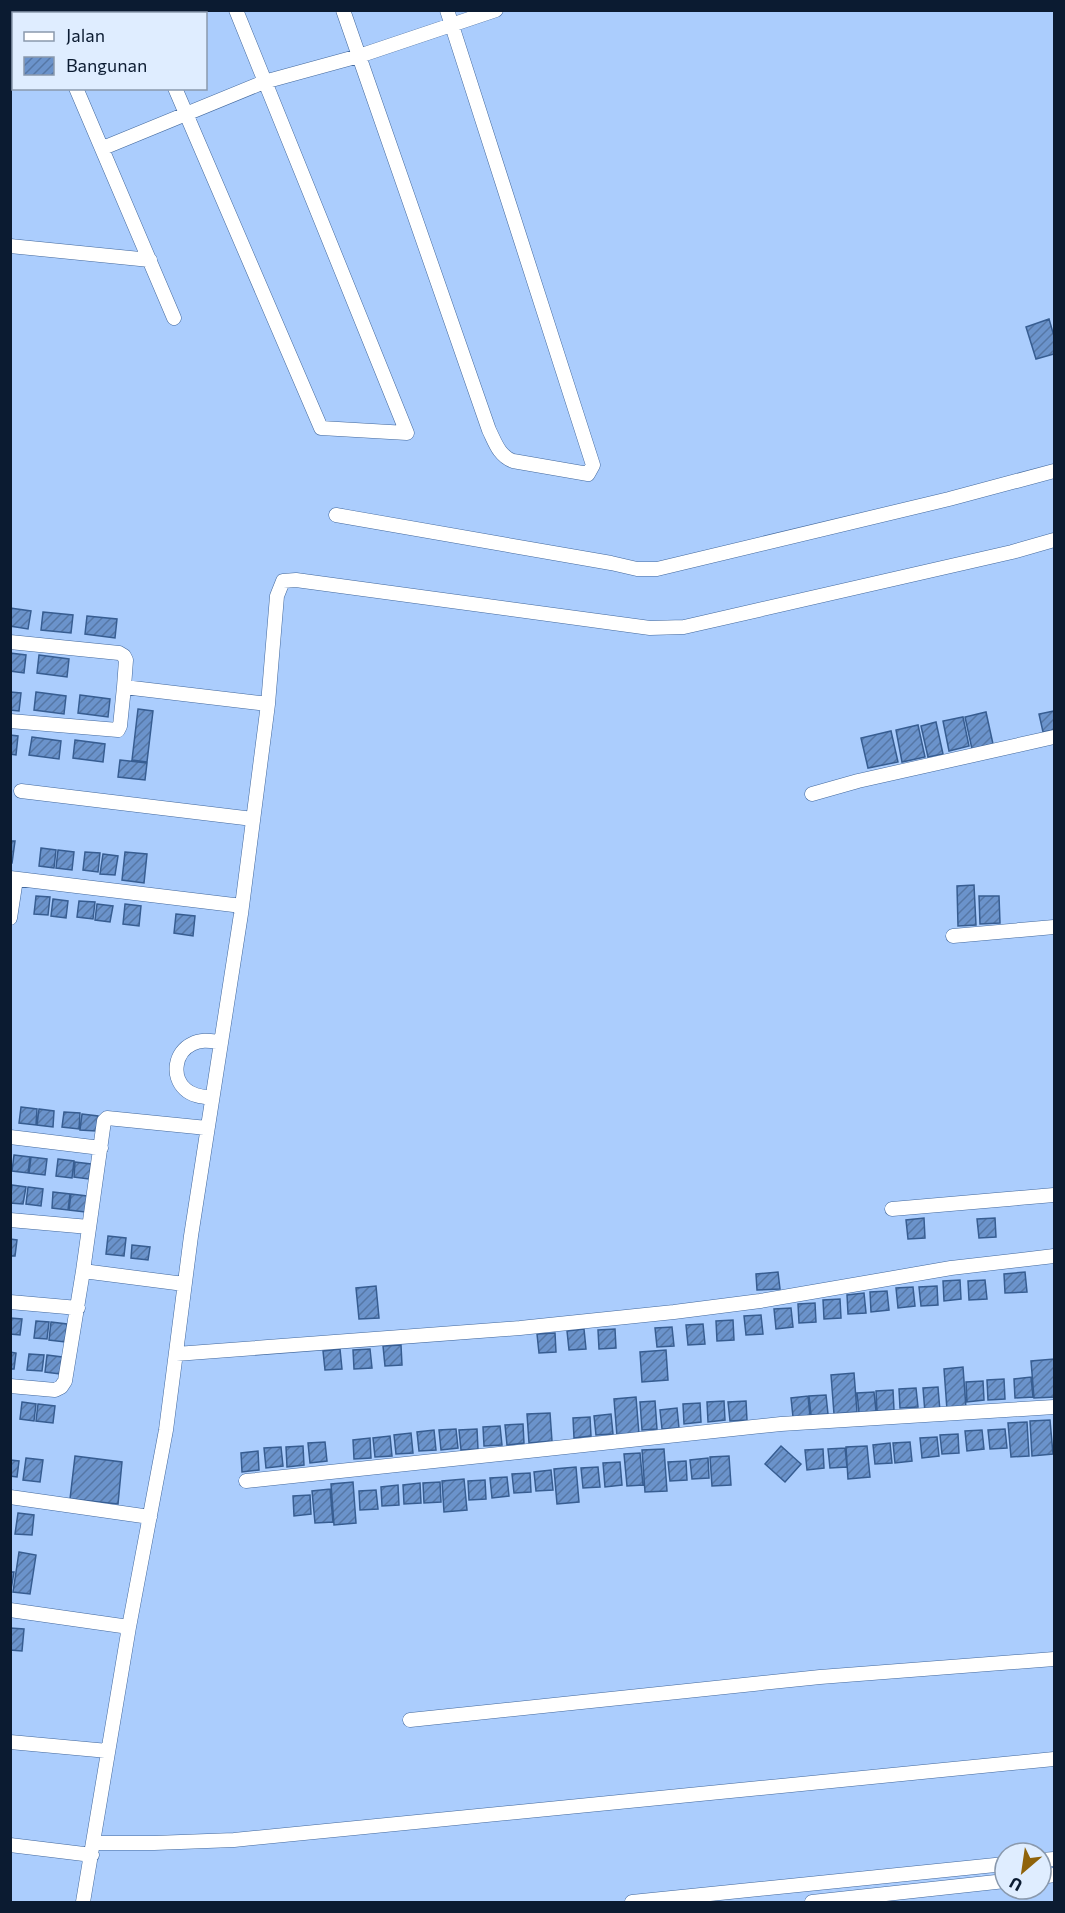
<svg xmlns="http://www.w3.org/2000/svg" width="1065" height="1913" viewBox="0 0 1065 1913" font-family="Commissioner,sans-serif">
	<defs>
		<pattern id="building-hatch" width="6" height="6" patternUnits="userSpaceOnUse" patternTransform="scale(1.5)"><rect width="6" height="6" fill="#6b93cb"/><path d="M-1 1l2-2M0 6l6-6M5 7l2-2" fill="none" stroke="#5677a5"/></pattern>
	</defs>
	<rect width="100%" height="100%" fill="#abcdfd"/>
	<path fill="url(#building-hatch)" stroke="#375d91" stroke-width="1.5" d="M1049 319 1054 336V354L1036 359 1026 327Z
		M10 608 31 611 28 629 10 626Z
		M43 612 73 615 71 633 41 630Z
		M87 616 117 619 115 638 85 634Z
		M10 653 26 655 24 673 10 671Z
		M39 655 69 659 67 677 37 673Z
		M10 692 21 693 19 711 10 710Z
		M36 692 66 696 64 714 34 710Z
		M80 695 110 699 108 717 78 713Z
		M138 709 153 711 147 762 132 760Z
		M1054 711V730L1043 732 1039 714Z
		M986 712 993 744 972 749 965 717Z
		M963 717 969 746 949 751 943 721Z
		M936 722 943 754 928 757 921 726Z
		M918 725 925 757 902 762 896 730Z
		M891 731 898 762 868 768 861 738Z
		M10 735 18 736 16 755 10 754Z
		M32 737 61 741 59 759 29 755Z
		M75 740 105 744 103 762 73 758Z
		M120 760 147 763 145 780 118 777Z
		M10 841H15L12 863H10Z
		M41 848 56 850 54 868 39 866Z
		M58 850 74 852 72 870 56 868Z
		M85 852 100 853 98 872 83 870Z
		M125 852 147 854 144 883 122 880Z
		M103 854 118 856 115 875 100 874Z
		M974 885 976 925 958 926 957 886Z
		M36 896 50 897 48 915 34 914Z
		M979 896H999L1000 923 980 924Z
		M53 899 68 901 66 918 51 916Z
		M79 901 95 902 93 919 77 917Z
		M97 904 113 906 110 922 95 920Z
		M125 904 141 906 139 926 123 924Z
		M176 914 195 916 193 936 174 933Z
		M21 1107 37 1109 36 1125 19 1123Z
		M39 1109 54 1111 53 1127 37 1125Z
		M64 1112 80 1113 79 1129 62 1127Z
		M82 1114 98 1116 96 1131 80 1130Z
		M14 1155 30 1157 28 1173 12 1171Z
		M31 1157 47 1159 45 1175 29 1173Z
		M58 1159 74 1161 72 1178 56 1176Z
		M75 1162 91 1164 89 1179 74 1177Z
		M12 1185 26 1187 23 1204 10 1203Z
		M28 1187 43 1189 41 1206 26 1204Z
		M53 1192 70 1194 68 1210 52 1208Z
		M71 1194 87 1196 85 1212 69 1210Z
		M924 1218 925 1238 908 1239 906 1220Z
		M995 1218 996 1237 979 1238 977 1219Z
		M108 1236 126 1238 124 1256 106 1254Z
		M10 1239 17 1240 15 1256H10Z
		M132 1245 150 1247 148 1260 131 1258Z
		M778 1272 780 1289 757 1290 756 1274Z
		M1025 1272 1027 1292 1005 1293 1004 1274Z
		M960 1280 961 1299 944 1301 943 1281Z
		M985 1280 987 1299 969 1300 968 1281Z
		M376 1286 379 1318 359 1319 356 1288Z
		M937 1286 938 1305 921 1306 919 1287Z
		M913 1287 915 1306 898 1308 896 1288Z
		M887 1291 889 1310 871 1312 870 1292Z
		M864 1293 866 1313 848 1314 847 1295Z
		M840 1299 841 1318 824 1319 823 1300Z
		M815 1303 816 1322 799 1323 798 1304Z
		M791 1308 793 1327 776 1329 774 1309Z
		M761 1315 763 1334 746 1335 744 1316Z
		M10 1318 22 1319 20 1335 10 1334Z
		M733 1320 734 1340 717 1341 716 1321Z
		M36 1321 49 1322 47 1339 34 1338Z
		M51 1322 67 1324 65 1342 49 1340Z
		M703 1324 705 1344 688 1345 686 1325Z
		M672 1327 674 1346 657 1347 655 1328Z
		M584 1329 586 1349 569 1350 567 1331Z
		M615 1329 616 1348 599 1349 598 1330Z
		M555 1333 556 1352 539 1353 537 1334Z
		M401 1345 402 1365 385 1366 383 1346Z
		M340 1349 342 1369 325 1370 323 1351Z
		M370 1349 372 1368 354 1369 353 1350Z
		M666 1350 668 1380 642 1382 640 1352Z
		M10 1352 16 1353 14 1369H10Z
		M29 1354 44 1355 42 1371 27 1370Z
		M47 1355 62 1357 60 1374 45 1372Z
		M1054 1359V1397L1034 1398 1031 1361Z
		M963 1367 966 1408 947 1410 944 1369Z
		M854 1373 857 1412 834 1414 831 1375Z
		M1031 1377 1033 1397 1015 1398 1014 1379Z
		M1004 1379 1005 1399 988 1400 987 1380Z
		M983 1381 984 1400 967 1402 966 1382Z
		M938 1387 940 1411 925 1413 923 1388Z
		M916 1388 918 1407 900 1408 899 1389Z
		M893 1390 894 1410 877 1411 876 1391Z
		M874 1392 876 1411 859 1413 857 1393Z
		M826 1395 828 1414 811 1415 809 1396Z
		M808 1396 810 1416 793 1417 791 1398Z
		M636 1397 639 1434 617 1436 614 1399Z
		M655 1401 657 1429 642 1430 640 1402Z
		M724 1401 725 1420 708 1422 707 1402Z
		M746 1401 747 1420 730 1421 728 1402Z
		M22 1402 36 1404 34 1421 20 1419Z
		M700 1403 701 1422 684 1424 683 1404Z
		M38 1404 55 1406 53 1423 36 1421Z
		M677 1408 679 1428 662 1429 660 1410Z
		M550 1413 552 1441 529 1443 527 1414Z
		M611 1414 613 1434 596 1435 594 1416Z
		M590 1417 591 1436 574 1438 573 1418Z
		M1050 1420 1053 1454 1032 1456 1030 1421Z
		M1027 1422 1029 1456 1011 1457 1008 1423Z
		M523 1424 524 1443 507 1445 505 1425Z
		M500 1426 502 1445 484 1446 483 1427Z
		M456 1429 458 1448 441 1450 439 1430Z
		M477 1429 478 1449 461 1450 459 1430Z
		M1005 1429 1007 1448 990 1449 988 1430Z
		M434 1430 436 1450 419 1451 417 1432Z
		M982 1430 984 1449 967 1451 965 1431Z
		M411 1433 413 1453 396 1454 394 1435Z
		M958 1434 959 1453 942 1454 940 1435Z
		M390 1436 392 1456 375 1457 373 1438Z
		M937 1437 939 1456 922 1458 920 1438Z
		M370 1438 371 1458 354 1459 353 1440Z
		M325 1442 327 1461 310 1463 308 1443Z
		M910 1442 912 1461 895 1463 893 1443Z
		M890 1443 892 1463 875 1464 873 1445Z
		M303 1446 304 1465 287 1467 286 1447Z
		M781 1446 801 1464 785 1482 765 1464Z
		M867 1446 870 1477 848 1479 846 1447Z
		M281 1447 283 1466 266 1468 264 1448Z
		M845 1448 847 1467 830 1468 828 1449Z
		M664 1449 667 1491 645 1492 642 1450Z
		M823 1449 824 1468 807 1470 805 1450Z
		M258 1451 259 1470 242 1472 241 1453Z
		M640 1453 643 1485 627 1486 624 1454Z
		M75 1456 122 1462 118 1504 70 1499Z
		M729 1456 731 1485 712 1486 710 1457Z
		M26 1458 43 1460 40 1482 23 1480Z
		M708 1458 709 1478 692 1479 690 1460Z
		M10 1460 19 1461 17 1477 10 1476Z
		M686 1461 687 1480 670 1481 668 1462Z
		M620 1462 622 1485 605 1487 603 1463Z
		M576 1467 579 1502 557 1504 554 1469Z
		M598 1467 600 1487 583 1488 581 1468Z
		M551 1470 553 1490 536 1491 534 1472Z
		M530 1473 531 1492 514 1493 512 1474Z
		M507 1477 509 1496 492 1498 490 1478Z
		M464 1479 467 1510 444 1512 442 1481Z
		M485 1480 486 1499 469 1500 468 1481Z
		M353 1482 356 1523 334 1525 331 1484Z
		M440 1482 441 1502 424 1503 423 1483Z
		M420 1483 421 1503 404 1504 403 1485Z
		M398 1485 399 1505 382 1506 381 1487Z
		M330 1489 333 1522 315 1523 312 1491Z
		M376 1490 378 1509 360 1510 359 1491Z
		M310 1495 311 1514 294 1516 293 1496Z
		M18 1513 34 1515 32 1535 15 1534Z
		M19 1552 36 1555 30 1594 13 1592Z
		M10 1572H14L11 1590H10Z
		M10 1628 24 1629 22 1651 10 1650Z"/>
	<g fill="none" stroke-linecap="round" stroke-linejoin="round">
		<defs>
			<path id="minor" d="M76 10 77 14
				M343 10 489 430C495 442 499 456 513 461L588 474 593 465 447 10
				M137 14 145 10
				M10 67 14 65
				M76 88 174 318
				M175 88 321 428 407 433 236 10
				M103 148 264 82 359 56 496 10
				M10 246 150 260
				M336 515 611 563 637 569H657L949 499 1054 471
				M10 642 119 653 124 656 126 660 124 687
				M10 721 118 730 120 726 124 687 268 704
				M21 791 253 819
				M812 794 858 781 1054 737
				M10 878 242 906
				M10 918 16 879
				M953 936 1054 927
				M212 1098C203 1097 192 1096 185 1089 171 1076 175 1052 192 1044 201 1039 211 1041 221 1042
				M10 1137 101 1148
				M892 1209 1054 1195
				M10 1220 89 1227
				M184 1284 83 1271 104 1121 107 1118 207 1128
				M10 1302 78 1308
				M176 1354 520 1328 674 1312 760 1301 951 1268 1054 1256
				M10 1386 55 1390 61 1387 65 1381 83 1271
				M246 1481 781 1424 1054 1407
				M10 1497 150 1517
				M10 1610 129 1627
				M410 1720 820 1677 1054 1659
				M10 1742 108 1751
				M94 1843H154L234 1840 1054 1759
				M10 1845 92 1855
				M1041 1860 1054 1859
				M1041 1877 1054 1875
				M83 1902 129 1627 166 1430 191 1236 241 914 268 704 277 596 283 581 296 580 650 628 684 627 1012 552 1054 540
				M632 1902 1005 1864
				M812 1902 1005 1881"/>
		</defs>
		<use href="#minor" stroke="#42689d" stroke-width="15"/>
		<use href="#minor" stroke="#fff" stroke-width="14"/>
	</g>
	<rect width="1065" height="1913" fill="none" stroke="#0b1b31" stroke-width="24"/>
	<rect x="12" y="12" width="195" height="78" fill="#dfedff" stroke="#8a99ad" stroke-width="1.5"/>
	<rect x="24" y="32" width="30" height="9" fill="#ffffff" stroke="#8a99ad" stroke-width="1.5"/>
	<text x="66" y="42" font-size="18" fill="#0b1b31">Jalan</text>
	<rect x="24" y="57" width="30" height="18" fill="url(#building-hatch)" stroke="#8a99ad" stroke-width="1.5"/>
	<text x="66" y="72" font-size="18" fill="#0b1b31">Bangunan</text>
	<g transform="translate(1023 1871) rotate(209)"><circle r="28" fill="#dfedff" stroke="#8a99ad" stroke-width="1.5"/>
	<path d="M0-4.5L10 22L0 15L-10 22Z" fill="#8f630b"/>
	<text y="-9" font-size="16" font-weight="bold" text-anchor="middle" fill="#0b1b31">U</text>
	</g>
</svg>
